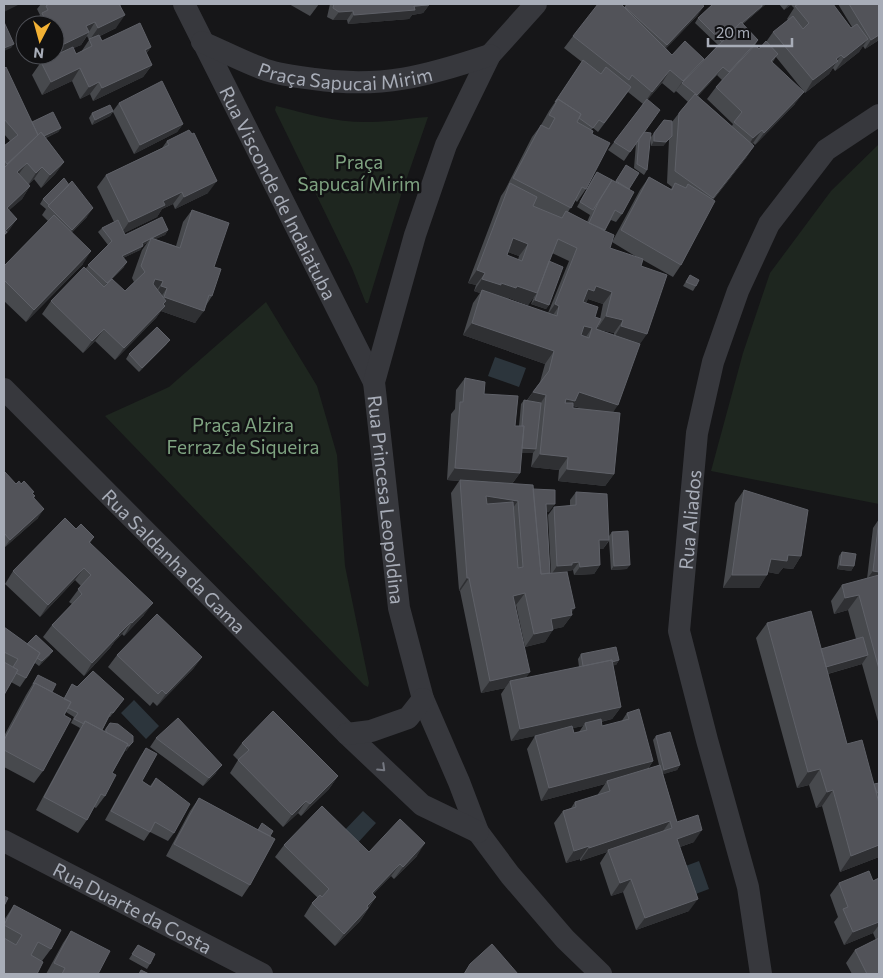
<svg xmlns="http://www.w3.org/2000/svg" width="883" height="978" viewBox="0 0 883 978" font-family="Commissioner,sans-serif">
	<rect width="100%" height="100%" fill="#161618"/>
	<path fill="#1e261f" d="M276 106C308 114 338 123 371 122 390 122 409 118 428 117L401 195 368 303H366L365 301 352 268 275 110Z
		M879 144V504L711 471 743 353 770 273 831 191Z
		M266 302 317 386 337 455 345 566 369 683 368 687 364 685 105 416 169 387Z"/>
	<path fill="#2c353c" d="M495 357 526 368 519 387 488 376Z
		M134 700 159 726 146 739 121 713Z
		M363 811 376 823 354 847 341 834Z
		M699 861 709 889 693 895 683 867Z"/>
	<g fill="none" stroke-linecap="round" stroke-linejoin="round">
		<g stroke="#37383d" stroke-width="22">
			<path id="s1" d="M184 4 374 382"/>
			<path id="s2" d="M536 4 490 55 446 145 415 235 374 382 399 608 423 699 459 782 478 832 510 875 565 939 601 974"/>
			<path id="s3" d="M202 42C223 51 244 62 266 70 281 75 298 77 314 79 381 89 427 76 490 55"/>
			<path id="s4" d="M4 389 347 734 422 805 478 832"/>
			<path d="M347 734 371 731 408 718 423 699"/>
			<path id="s5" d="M4 841 262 974"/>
			<path id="s6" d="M761 974 748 887 707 740 679 631 697 433 713 362 738 291 769 224 826 150 879 115"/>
		</g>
	</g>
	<path fill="#47494d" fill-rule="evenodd" d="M41 4H121L116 28 100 36 102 41 151 47 146 54 152 65 143 77 93 101 90 94 80 99 72 81 42 95 32 75 41 62 49 59 47 55H55V25H33L40 15 37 9ZM87 36 89 40 81 52 76 54 73 48 81 45Z
		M289 4H319L310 16Z
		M330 4H429V5L423 13 412 15 409 19 348 24 347 20H333L327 17Z
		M713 4H766L743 24 758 40 754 47 759 49 766 42 773 32 788 20 787 19 794 8 791 5 784 10 779 4H833L851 28 852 27 838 4H879V40L865 49 863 46 859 52 835 71 833 68 829 74 805 93 776 57 772 63 795 104 755 145 753 143 752 144 754 146 746 158 713 200 681 265 673 277 643 260 641 266 639 345 613 412 614 474 605 486 558 481 559 470 531 467 533 453H521L520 473 512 484 533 489 549 512H547L550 573H551L548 515 554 507 570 506V500L576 492 609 536 612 532 627 569 611 570 609 541 603 549H600V565L594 574 574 575 573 570 568 571 567 573 572 615 563 627 553 629 545 642 525 647 516 605 515 606 526 678 579 667 578 659 581 654 619 660 616 665H613L621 707 612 719 601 722 602 726 621 722 627 713 653 761 648 769 659 765 653 740 656 736 680 765 677 770 663 774 677 822 694 842 680 847 689 911 636 930 623 892 611 896 600 863 607 852 580 861V859L566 863 554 823 563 811 571 808 575 802 598 795V794L605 784 541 801 527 749 535 736 538 735 511 741 501 694 505 688 481 693 460 591 459 590 451 493 459 481 447 480 451 414 455 409 456 390 465 378 484 394 515 426H519L521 404 524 400H527L540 382 545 364 463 335 473 303 480 293 474 291 476 285 468 283 501 196 505 190 532 137 541 125 549 111 582 62 564 48 573 36 624 7 698 15 666 48 672 55 701 63 718 45 695 23 698 18ZM717 75 722 80 716 87 707 99 733 124 732 126 698 96ZM662 83 674 93 677 90 676 91 688 102 679 113 672 122 664 120 651 137V146H663L669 139 667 183 672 187 671 189 649 177 640 190 612 242 640 259 610 248 605 230 611 220 616 222 622 214 629 189 626 165 615 182 597 172 594 176 577 207 590 215 587 222 568 212 575 200 577 202 586 189 592 134 591 130 593 128 598 132 628 92 643 104 608 150 624 161 636 143 634 168 644 175 647 170 644 132 647 100ZM508 252 519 256 518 260 507 255ZM552 253 569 261 548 313 508 299 509 298 528 305 534 297 531 304 546 309 549 305V261ZM588 299 603 304 600 319 595 317 586 303ZM599 324 597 329 614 333V335L596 329ZM573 406 584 409 573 408ZM583 726 579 732 574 733 573 728Z
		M4 69 32 122 61 128 58 132 46 138 64 162 55 174 41 188 34 179 29 184 30 186 22 199 9 210 8 232 4 236V146L10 141 4 134Z
		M119 103 183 124 177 132 134 154 113 112 110 116 92 125 89 118 92 113 113 111Z
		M167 141 208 193 175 209 173 204 162 209 157 217 124 233 125 235 168 230 165 235 155 239 176 246 183 222 192 210 214 267 212 296 195 323 161 311 156 318 115 360 95 341 83 353 42 314 51 301 86 268 108 245 98 232 102 228 114 222 97 187 106 175 162 148ZM147 243 142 250 132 278 134 282 125 291 104 287 124 267 123 258 140 250 143 245Z
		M43 199 87 217 72 232 83 264 26 322 4 301V266L48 221 42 215 46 209 40 204Z
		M690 275 696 286 693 291 683 286Z
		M167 344 139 372 126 359 129 354Z
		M4 473 16 484 35 496 34 498 38 518 4 548Z
		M744 490 801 556 793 569 783 568 778 574 768 572 759 588H723L735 503Z
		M879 519V725L862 664 828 674 847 744 874 784 879 783V796H878L879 803V857L840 872 822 806 816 808 809 785 797 788 756 638 767 623 821 649 856 639 848 610 834 614 831 601 842 585 867 579 873 528Z
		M76 529 94 537 90 543 144 615 124 636 122 634 115 641 110 648 84 676 43 637 52 625 72 604 69 602 81 586 75 580 40 617 5 584 13 571Z
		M842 552 854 566 851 571 837 569 839 556Z
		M4 627 27 644 50 655 39 666 35 663 26 678 20 687 11 682 4 695Z
		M117 655 202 657 193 669 157 706 153 702 150 706 108 667Z
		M38 675 52 692 64 698 72 684 77 687 124 699 110 717H109L102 730 104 731 110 723 133 742 126 751H125L112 773 105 796 96 808 94 807 87 820 78 833 36 810 77 734 80 728 71 723 74 717 66 712 43 771 34 783 4 767V736L26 695Z
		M156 738 216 773 203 786 150 747Z
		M242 743 338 776 329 789 301 816 298 813 283 827 230 773 238 760 233 755Z
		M146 748 142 781 150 786 156 778 174 833 168 841 150 832 144 841 105 820 140 757Z
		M199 798 270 836 250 885 242 897 166 856 190 811Z
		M284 845 369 852 417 856 394 879 391 876 373 894 376 897 360 921 335 946 304 916 312 903 318 898 275 857Z
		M879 878V974H852L846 963 855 950 876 940 873 933 844 945 834 922 838 917 830 895 839 883 873 881Z
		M14 905 51 949 42 961 4 974V920Z
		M71 931 98 974H46L63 943Z
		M138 945 150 964 147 969 129 959Z"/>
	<path fill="#2f3033" d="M5 4H20L4 12V6Z
		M764 4H766L759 10Z
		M789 4H792L784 10Z
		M429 5 423 13 412 15 409 19 348 24 354 15Z
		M704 6 698 15 661 54 667 45Z
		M762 6 759 10 735 30 738 26Z
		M353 11 347 20H333L339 12Z
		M125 15 116 28 89 41 98 28Z
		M95 22 81 45 49 59 52 55H55V51L58 47 86 26Z
		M879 35V40L865 49 871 40Z
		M868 39 859 52 835 71 844 58Z
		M14 44 11 48 4 51V48Z
		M151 47 142 59 145 50Z
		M841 55 829 74 805 93 813 80Z
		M704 59 695 72 682 83 674 93 683 81Z
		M152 65 143 77 93 101 102 88Z
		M723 67 717 75 691 104 697 95Z
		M80 68 72 81 42 95 51 82Z
		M670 70 662 83 643 105 652 92Z
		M99 82 90 94 80 99 89 87Z
		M804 92 795 104 755 145 764 133Z
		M113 111 110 116 92 125 95 120Z
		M183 124 177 132 134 154 140 145Z
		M61 128 58 132 32 144 35 140Z
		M762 130 753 143 745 151 753 138Z
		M672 136 663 146H651L654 141Z
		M754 146 746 158 704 210 713 198Z
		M64 162 55 174 41 188 50 175Z
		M27 163 18 175 17 172Z
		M42 167 34 179 28 185 36 173Z
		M217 181 208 193 175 209 184 197Z
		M30 186 22 199 4 215 7 208Z
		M182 192 173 204 162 209 157 217 120 235 129 222 163 201Z
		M93 208 87 217 66 239 72 230Z
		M17 219 8 232 4 236V232Z
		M168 230 165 235 149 242 150 239Z
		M513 238 528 244 519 256 505 251Z
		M150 239 147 243 139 247 142 243Z
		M143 246 140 250 119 260 122 256Z
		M91 251 83 264 26 322 34 310Z
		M127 262 124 267 104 287 107 283Z
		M477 270 485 273 476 285 468 283Z
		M155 279 163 281 154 294 146 291Z
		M482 279 517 286 537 293 528 305 509 298 507 301 482 290 480 293 474 291Z
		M161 286 167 288 158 301 152 299Z
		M596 286 612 292 603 304 588 299 585 304 579 302 588 289Z
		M164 297 204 311 195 323 161 311 156 318 115 360 124 348 155 309Z
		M535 300 549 305 546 309 531 304Z
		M555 304 559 306 551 318 546 317Z
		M606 316 623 320 614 333 597 329Z
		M472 323 554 351 545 364 463 335Z
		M584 326 592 328 583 341 575 338Z
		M621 326 647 334 638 347 613 339Z
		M104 329 95 341 83 353 92 341Z
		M170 340 167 344 139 372 142 368Z
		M533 392 546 395 538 407 524 405Z
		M579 392 618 405 610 417 571 405 566 413V399Z
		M521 448 536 449 533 453H518Z
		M540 454 568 457 559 470 531 467Z
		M455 468 520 473 511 485 447 480Z
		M567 469 614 474 605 486 558 481Z
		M486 496 518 501 509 513 477 509Z
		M546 504H555L549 512 540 513Z
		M44 509 38 518 4 548 10 540Z
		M599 540H609L603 549H593Z
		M788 555 801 556 793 569 783 568 778 574 762 571 771 559Z
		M579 562 573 570 568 571 566 574 551 575 557 566Z
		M600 565 594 574 574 575 580 567Z
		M630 565 627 569 611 570 614 566Z
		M840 565 854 566 851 571 837 569Z
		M84 568 75 580 40 617 48 605Z
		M873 571 879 572V581L867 579Z
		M732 575H767L759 588H723Z
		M467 578H469L460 591 459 590Z
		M525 593 516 605 504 608 513 596Z
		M859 595 848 610 834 614 845 598Z
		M153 603 144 615 124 636 132 623Z
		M575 608 570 615H572L563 627 542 632 551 619 571 609Z
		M131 622 122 634 115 641 110 648 84 676 92 663 118 635Z
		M553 630 545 642 525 647 534 634Z
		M53 651 50 655 39 666 42 661Z
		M868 655 862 664 813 678 819 669Z
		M202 657 193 669 157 706 166 694Z
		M619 660 616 665 581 672 584 668Z
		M530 672 522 684 510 681 505 688 481 693 490 681Z
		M621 707 612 719 586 725 585 723 583 726 511 741 520 729Z
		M133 742 126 751H120Z
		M653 761 644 774 607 781 605 784 541 801 549 788Z
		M222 765 216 773 203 786 209 778Z
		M680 765 677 770 661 775 664 770Z
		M820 769 809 785 797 788 808 772Z
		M338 776 329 789 301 816 310 804Z
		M833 790 822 806 816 808 827 792Z
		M306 801 298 813 283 827 292 815Z
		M670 821 661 834 608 850 607 852 580 861 589 848Z
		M702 830 694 842 668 851 677 839Z
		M425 843 417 856 394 879 403 867Z
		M879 845V857L840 872 851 856Z
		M589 846 580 859 566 863 574 851Z
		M400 864 391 876 363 905 372 893Z
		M631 879 623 892 611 896 620 883Z
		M376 897 367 909V906Z
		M698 899 689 911 636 930 645 918Z
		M368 908 360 921 335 946 344 934Z
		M879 922V925L873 933 844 945 853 932Z"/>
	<path fill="#525359" stroke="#5f6168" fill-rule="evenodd" d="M49 4H119L125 15 98 28 95 22 86 26 89 32 58 47 55 41V25H47L42 13 48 10 46 6Z
		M334 4H429V5L414 6 415 10 354 15 353 11 339 12 333 8Z
		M598 4H621L672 55 685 41 704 59 683 81 670 70 652 92 632 75 629 80 573 36Z
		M627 4H701L704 6 667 45 625 7Z
		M713 4H761L762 6 742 23 741 22 722 42 698 18Z
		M799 4H833L851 28 857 24 868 39 844 58 841 55 836 59 838 61 813 80 773 32 793 16 803 29 809 23 795 6Z
		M849 4H879V35L871 40Z
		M4 22 14 44 4 48Z
		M741 22 758 40 729 72 723 67 697 95 682 83Z
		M140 23 151 47 145 50 152 65 102 88 99 82 89 87 80 68 51 82 41 62 73 47 76 54 92 46 89 39 99 35 102 41Z
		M766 41 778 54 771 61 804 92 764 133 762 130 753 138 734 122 742 112 716 87 755 45 759 49Z
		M583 60 601 74 606 67 631 87 604 123 599 120 593 128 579 118 581 114 558 99 555 102Z
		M6 67 38 135 7 164 4 160V146L18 135 4 119V69Z
		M162 81 183 124 140 145 119 103Z
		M695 94 754 146 713 198 675 171 679 113Z
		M558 99 581 114 577 122 593 131 592 134 610 143 586 189 582 187 571 208 513 178 541 125 549 129 555 118 549 115Z
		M647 99 660 110 630 152 614 142Z
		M110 105 113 111 95 120 92 113Z
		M53 112 61 128 44 136 41 132 38 135 32 122Z
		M664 120 672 121V136L666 142 654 141V133Z
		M189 130 192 134 194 133 217 181 184 197 182 192 163 201 165 205 129 222 106 175 169 145 167 141Z
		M41 132 64 162 50 175 42 167 36 173 27 163 17 172 30 186 7 208 17 219 5 231 7 232 4 235V168Z
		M644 132 651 133 647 170 637 164 639 139Z
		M626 165 639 173 629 189 616 181Z
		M597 172 612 180 593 210 580 202Z
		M649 177 672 190 675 183 686 188 688 184 715 201 681 265 621 230Z
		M64 178 69 185 49 205 43 199Z
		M612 180 634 192 622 214 615 210 605 230 589 223 598 203Z
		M72 181 93 208 72 230 48 206Z
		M510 183 537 197 533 206 562 218 566 211 605 231 614 235 610 248 643 259 641 266 667 275 647 334 621 326 623 320 606 316 612 292 596 286 594 291 588 289 583 302 598 307 595 317 601 319 596 329 640 344 618 405 579 392 575 401 566 399 565 403H573V408L620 413 614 474 567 469 568 457 540 454 546 395 533 392 549 371 554 351 472 323 482 290 557 316 559 306 555 304 577 248 558 239 537 293 517 286 516 288 501 283V285L482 279 485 273 477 270ZM513 238 528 244 522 261 507 255ZM584 326 592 328 589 338 581 335Z
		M192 210 229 223 214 267 221 269 212 296 209 295 204 311 164 297 167 288 161 286 163 281 155 279 153 284 166 301 163 304 165 306 124 348 104 329 92 341 51 301 84 267 104 287 112 279 125 291 145 272 141 266 151 238 180 248Z
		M54 215 91 251 34 310 4 280V266Z
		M162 217 168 230 142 243 143 246 122 256 127 262 107 283 88 265 112 241 102 228 118 220 125 235Z
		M549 261 563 267 549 305 535 300Z
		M690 275 699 280 696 286 686 282Z
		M157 327 170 340 142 368 129 354Z
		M465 378 485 382 484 394 518 396 515 426H524L520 473 455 468 460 402H463Z
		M524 400 541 403 536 449 522 448 524 426H522Z
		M5 472 16 484 19 481 21 484 24 481 34 492 32 493 35 496 33 497 44 509 10 540 4 533V473Z
		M460 480 533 485 541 574 567 572 575 608 571 609 572 615 551 619 553 630 534 634 525 593 513 596 530 672 490 681 469 578H467ZM486 496 518 501 523 567 518 568 513 502 487 504Z
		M533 489 555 490V504H546L550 573 541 574Z
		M744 490 808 510 801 556 788 555 787 561 771 559 767 575H732Z
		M576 492 607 494 609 540H599L600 565 580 567 579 562 572 563V565L557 566 554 507 576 505Z
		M65 518 76 529 81 524 94 537 89 542 153 603 132 623 131 622 118 635H119L92 663 52 625 82 594 78 589 91 575 84 568 48 605 13 571Z
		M879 519V572L873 571Z
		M628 531 630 565 614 566 612 532Z
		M842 552 856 554 854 566 840 565Z
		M879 575V669L859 595 845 598 842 585Z
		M811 611 847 744 862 740 879 803V845L851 856 833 790 827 792 820 769 808 772 767 623Z
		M157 614 202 657 166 694 162 690 158 694 117 655Z
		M4 627 40 653 26 678 16 673 18 670 13 667 18 659 4 652Z
		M36 635 53 651 42 661 37 658 40 653 27 644Z
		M863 637 868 655 826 667 821 649Z
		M616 647 619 660 612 662V660L583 666 581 654Z
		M612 660 621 707 520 729 510 681Z
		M4 662 18 670 4 695Z
		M93 671 124 699 113 713 111 712 102 730 85 721 84 724 74 719 78 713 68 708 71 702 64 699 72 684 77 687Z
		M38 675 56 684 52 692 35 683 33 684Z
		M35 683 71 702 64 715 71 719 43 771 4 750V740Z
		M639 709 653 761 549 788 535 736 572 726 574 733 587 730 585 723 601 719 602 726 629 719 627 713Z
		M273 711 338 776 310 804 306 801 292 815 238 760 249 750 242 743Z
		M178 718 222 765 209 778 156 738Z
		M85 721 128 744 112 773 116 775 105 796 101 794 87 820 44 797Z
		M110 723 118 724 133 736V742L129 746H127L128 744 106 732V729Z
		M670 732 680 765 664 770 656 736Z
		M146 748 157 754 142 781 151 787 156 778 190 804 174 833 155 822 150 832 111 811Z
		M660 765 677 822 698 815 702 830 677 839 698 899 645 918 631 879 620 883 608 850 672 828 670 821 589 848V846L574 851 563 811 576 807 575 802 610 791 607 781Z
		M879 783V792L877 793 874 784Z
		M199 798 275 839 250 885 174 844Z
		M322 806 369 852 400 819 425 843 403 867 400 864 372 893 376 897 367 906 368 908 344 934 312 903 320 895 322 897 329 889 284 845Z
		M262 823 273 831 270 836 258 830Z
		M869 871 873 881 879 878V922L853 932 843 909 848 907 839 883Z
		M4 896 8 898 4 906Z
		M14 905 61 930 51 949 38 942 31 955 43 962 37 974H4V938L16 945 22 935 4 925Z
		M71 931 110 951 98 974H62L65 968 54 963Z
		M879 938V974H867L855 950Z
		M492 944 518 974H464L470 964Z
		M138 945 155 954 150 964 132 954Z
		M141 970 149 974H139Z"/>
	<defs><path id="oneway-chevron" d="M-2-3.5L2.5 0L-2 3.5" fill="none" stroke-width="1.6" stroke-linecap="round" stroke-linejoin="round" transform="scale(1.25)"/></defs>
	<use stroke="#757881" href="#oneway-chevron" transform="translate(382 768) rotate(44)"/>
	<g text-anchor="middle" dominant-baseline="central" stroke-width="5" stroke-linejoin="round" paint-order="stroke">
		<g font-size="19" fill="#a8adb8" stroke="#111113">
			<text stroke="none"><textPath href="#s3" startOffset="150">Praça Sapucai Mirim</textPath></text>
			<text stroke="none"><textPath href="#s1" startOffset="211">Rua Visconde de Indaiatuba</textPath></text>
			<text stroke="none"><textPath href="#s2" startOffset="535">Rua Princesa Leopoldina</textPath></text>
			<text stroke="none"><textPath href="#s6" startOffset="465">Rua Aliados</textPath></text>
			<text stroke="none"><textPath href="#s4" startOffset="242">Rua Saldanha da Gama</textPath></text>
			<text stroke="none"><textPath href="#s5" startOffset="145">Rua Duarte da Costa</textPath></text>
		</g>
		<g font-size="19" fill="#7fa381" stroke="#111113">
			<text x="359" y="161">Praça<tspan x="359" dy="22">Sapucaí Mirim</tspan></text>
			<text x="243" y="424">Praça Alzira<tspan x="243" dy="22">Ferraz de Siqueira</tspan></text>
		</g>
	</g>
	<rect width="883" height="978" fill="none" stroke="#a8adb8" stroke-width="10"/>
	<g transform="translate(40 40) rotate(186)"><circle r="24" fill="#111113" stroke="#4d4f55"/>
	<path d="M0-4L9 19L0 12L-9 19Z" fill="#f2b134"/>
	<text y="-8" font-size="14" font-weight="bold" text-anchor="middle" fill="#a8adb8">N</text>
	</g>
	<path d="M708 38v8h84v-8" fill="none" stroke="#a8adb8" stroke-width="2.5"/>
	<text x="716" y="38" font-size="15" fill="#a8adb8" stroke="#111113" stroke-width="4" paint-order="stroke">20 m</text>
</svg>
